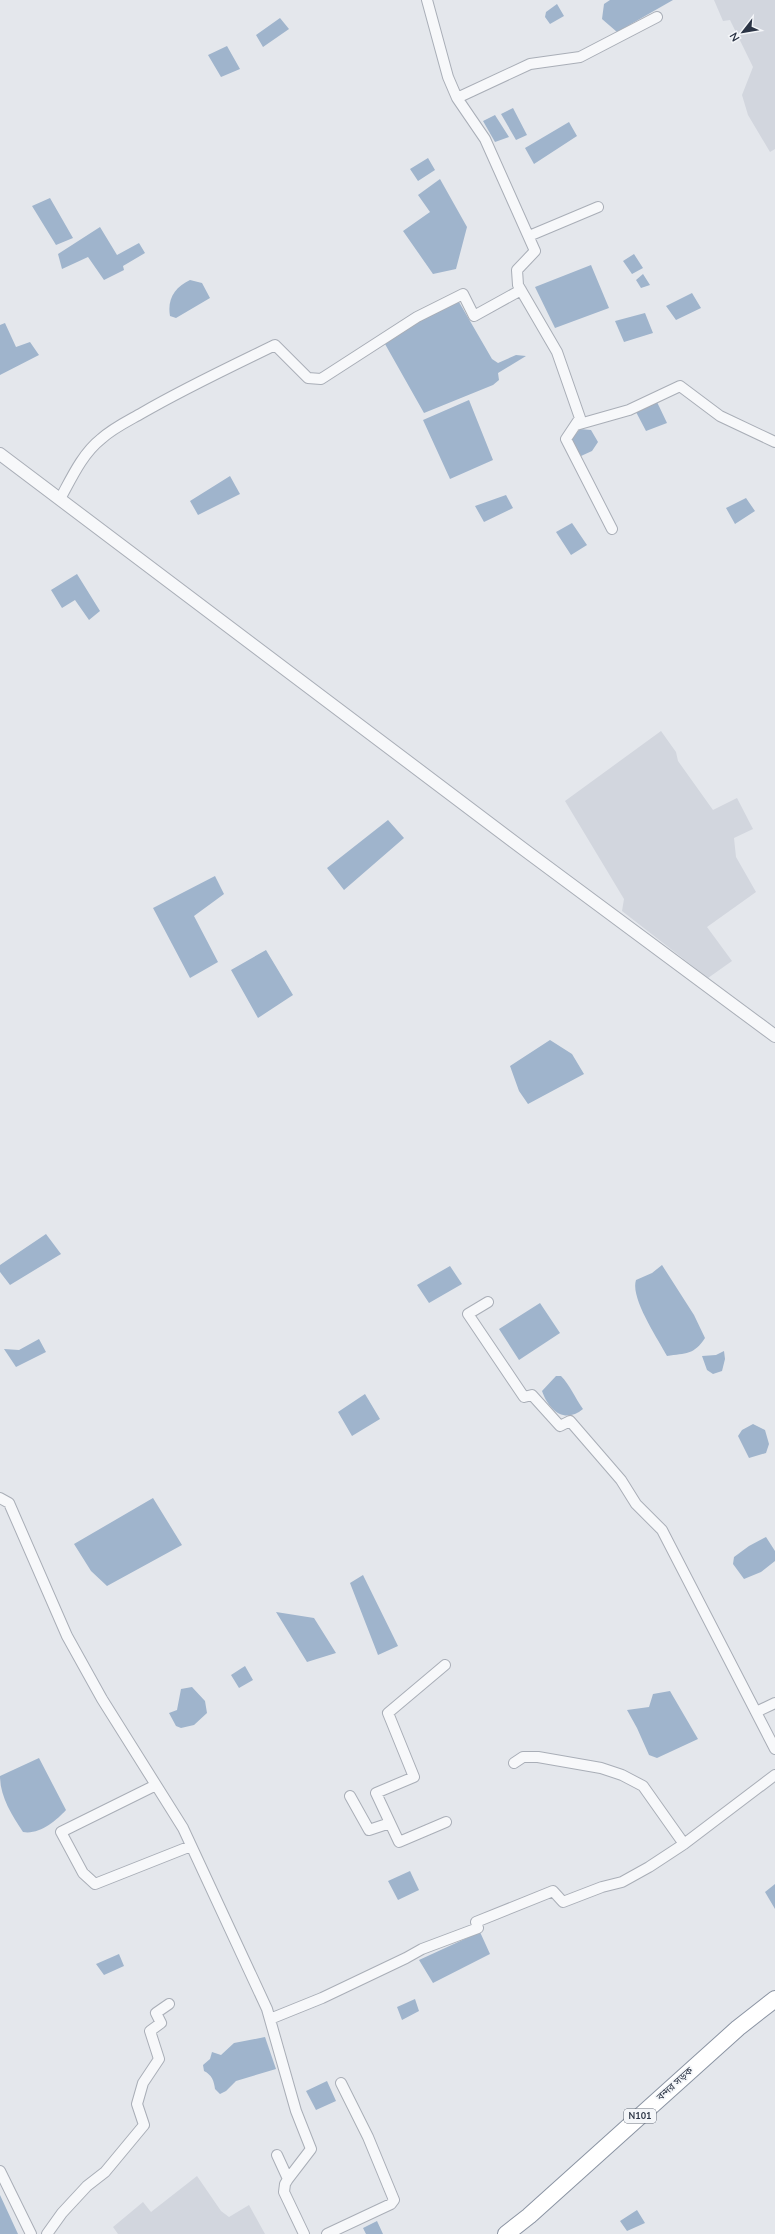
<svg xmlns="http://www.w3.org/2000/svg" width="775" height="2234" viewBox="0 0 775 2234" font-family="'Nunito Sans','Noto Sans Bengali',sans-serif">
	<rect width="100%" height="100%" fill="#e4e7ec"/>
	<path fill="#d2d6de" d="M714 0H775V149L770 152 748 115 742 95 753 67 730 20 723 21Z
		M661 731 676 752 678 761 713 810 737 798 753 829 734 838 736 857 756 892 707 927 732 961 708 978 622 911 624 899 565 801Z
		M197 2176 221 2211 229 2217 249 2205 265 2234H118L113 2227 143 2202 151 2212Z"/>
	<path fill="#9fb4cc" d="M610 0H673L617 32 602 19 604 4Z
		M557 4 564 16 550 24 545 17 546 12Z
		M280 18 289 29 263 47 256 35Z
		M227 46 240 69 221 77 208 55Z
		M513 108 527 135 516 140 501 114Z
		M495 115 509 137 495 142 483 121Z
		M569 122 577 136 534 164 525 148Z
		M428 158 435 170 418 181 410 169Z
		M440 179 467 227 456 269 433 274 403 231 430 212 418 195Z
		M50 198 73 238 56 245 32 206Z
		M100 227 117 255 139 243 145 253 123 266 124 270 104 280 88 257 62 269 58 254Z
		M634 254 643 268 632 274 623 261Z
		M591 265 609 308 555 328 535 287Z
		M643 274 650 285 641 288 636 280Z
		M190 280 202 283 210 298 176 318 170 316C167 299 175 287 190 280Z
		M692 293 701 308 676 320 666 306Z
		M459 302 492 359 498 363 516 355 526 356 498 373 499 380 493 385 424 413 385 344 409 326Z
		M645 313 653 333 624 342 615 321Z
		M5 323 16 347 30 342 39 355 0 375V325Z
		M469 400 493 460 450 479 423 420Z
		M657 402 667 423 646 431 636 412Z
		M580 429 591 430 598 442 592 451 581 456 571 440Z
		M230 476 240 494 198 515 190 501Z
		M506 495 513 508 484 522 475 506Z
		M746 498 755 511 735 524 726 508Z
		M572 523 587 545 571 555 556 532Z
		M77 574 100 611 89 620 75 600 62 608 51 590Z
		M388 820 404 838 344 890 327 868Z
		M215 876 224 894 194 916 218 962 190 978 153 908Z
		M266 950 293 995 258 1018 231 970Z
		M550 1040 572 1054 584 1074 528 1104 519 1091 510 1066Z
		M46 1234 61 1254 10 1285 0 1272V1265Z
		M662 1265 694 1315 705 1338C694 1355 686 1353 667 1356 658 1339 630 1298 636 1280L652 1273Z
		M450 1266 462 1284 429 1303 417 1285Z
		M540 1303 560 1333 519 1360 499 1329Z
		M39 1339 46 1352 16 1367 4 1349 19 1350Z
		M724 1351 725 1359 722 1371 713 1374 707 1370 702 1356 716 1355Z
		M556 1376H561C570 1385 575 1398 583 1409 565 1424 549 1411 542 1391Z
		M365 1394 380 1419 352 1436 338 1412Z
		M753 1424 765 1430 769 1444 766 1453 749 1458 738 1436 742 1430Z
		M153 1498 182 1545 107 1586 91 1571 74 1544Z
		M766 1537 775 1551V1561L761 1572 744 1579 733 1564 734 1557 749 1546Z
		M363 1575 398 1646 378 1655 350 1583Z
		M276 1612 314 1618 336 1653 307 1662Z
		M245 1666 253 1680 239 1688 231 1675Z
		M192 1687 205 1701 207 1713 194 1725 181 1728 176 1726 169 1713 177 1710 181 1689Z
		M670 1691 698 1739 657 1758 649 1755 637 1728 627 1710 649 1707 653 1694Z
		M39 1758 66 1810C56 1821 39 1835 23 1832 12 1815 0 1797 0 1776Z
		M410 1871 419 1890 398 1900 388 1881Z
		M775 1884V1909L765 1892Z
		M480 1932 490 1954 433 1983 419 1960Z
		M119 1954 124 1966 104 1975 96 1964Z
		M415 1999 419 2011 402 2020 397 2007Z
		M265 2037 276 2069 236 2081 226 2091 220 2094 215 2089C214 2081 212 2075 204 2071L203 2065 210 2059 212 2052 221 2055 234 2043Z
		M327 2081 336 2101 316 2110 306 2091Z
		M0 2195 18 2234H0Z
		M637 2210 645 2223 627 2231 620 2221Z
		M377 2221 383 2234H366L363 2228Z"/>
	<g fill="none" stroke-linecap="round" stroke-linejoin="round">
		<defs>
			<path id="minor" d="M427 0 448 77 457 98 530 64 580 57 657 17
				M457 98 485 139 535 251 517 270 518 285 557 352 580 418 566 439 612 529
				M529 236 598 207
				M576 425 629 410 680 386 720 416 775 442
				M60 499C71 479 82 454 101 439 113 428 128 421 142 413 185 388 230 367 275 345L308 378 321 379 417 317 463 294 474 316 521 290
				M488 1302 468 1314 524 1397 532 1395 560 1426 570 1421 621 1480 636 1504 662 1530 775 1749
				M0 1498 9 1503 67 1636 102 1699 183 1828 267 2009 296 2111 311 2149 288 2179
				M445 1665 388 1713 414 1777 376 1793 399 1842 446 1822
				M756 1712 775 1703
				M514 1763 523 1757H538L601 1768 622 1775 643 1786 684 1844
				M156 1785 61 1832 83 1873 95 1884 191 1846
				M350 1796 369 1830 390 1823
				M270 2019 322 1998 406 1958 422 1949 478 1928 476 1922 553 1891 563 1902 602 1887 622 1882 649 1867 684 1844 775 1775
				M277 2155 288 2179 285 2184 284 2192 304 2234
				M0 2171 31 2234
				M47 2234 62 2213 87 2186 105 2172 144 2125 137 2104 143 2083 159 2059 150 2031 161 2023 156 2013 169 2004
				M327 2234 391 2204 394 2200 368 2137 341 2083"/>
			<path id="tertiary" d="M0 454 530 854 775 1036"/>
			<path id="trunk" d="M506 2234 529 2216 738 2028 775 1999"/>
		</defs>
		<use href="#minor" stroke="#a9aeb7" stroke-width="12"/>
		<use href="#tertiary" stroke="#a9aeb7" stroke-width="14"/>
		<use href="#trunk" stroke="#8b94a3" stroke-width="18"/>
		<use href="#minor" stroke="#f7f8fa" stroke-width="10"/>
		<use href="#tertiary" stroke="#f7f8fa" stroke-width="12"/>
		<use href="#trunk" stroke="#fff" stroke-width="16"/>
	</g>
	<g text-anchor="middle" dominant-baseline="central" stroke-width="3.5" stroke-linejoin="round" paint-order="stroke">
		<rect fill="#f4f6f9" stroke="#676e7b" stroke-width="1" x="624" y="2109" width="32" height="14" rx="3"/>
		<g font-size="9" font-weight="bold" fill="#2b3445">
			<text x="640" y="2116">N101</text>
		</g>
		<g font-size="10" fill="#2b3445" stroke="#f4f6f9">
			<text transform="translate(675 2084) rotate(-42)">বন্দর সড়ক</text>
		</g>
	</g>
	<g transform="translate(743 32) rotate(239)" stroke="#f4f6f9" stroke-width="3" paint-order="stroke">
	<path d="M0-3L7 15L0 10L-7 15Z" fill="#2b3445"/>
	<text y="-6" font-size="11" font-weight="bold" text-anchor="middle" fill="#2b3445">N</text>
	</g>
</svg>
